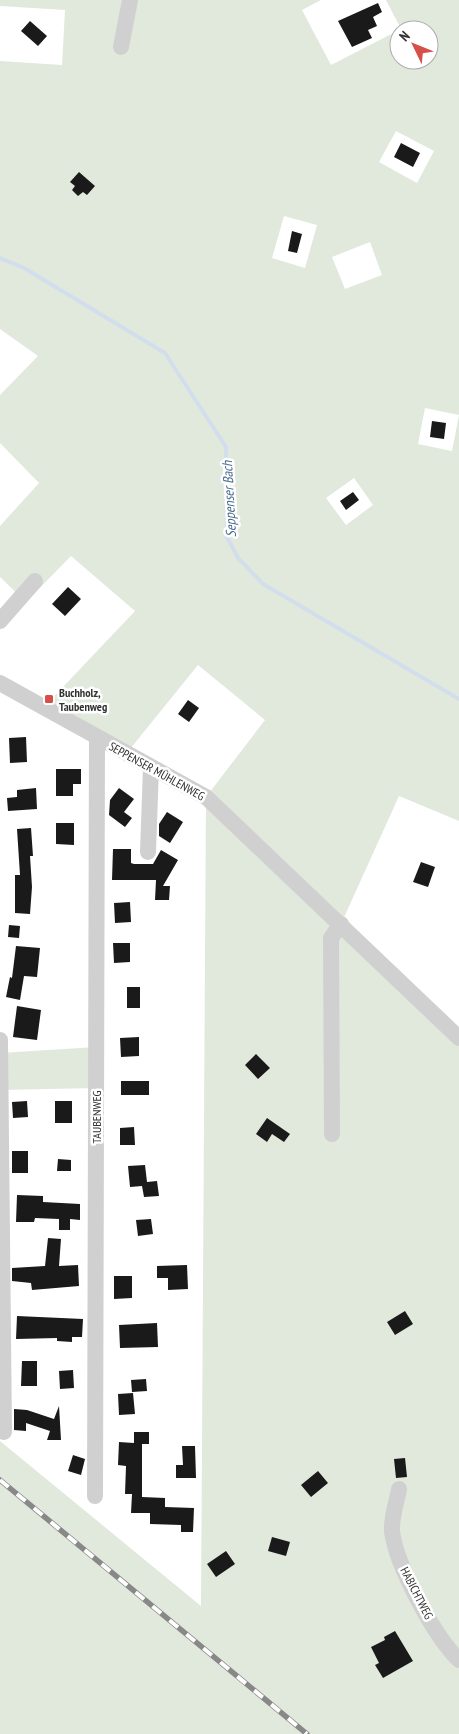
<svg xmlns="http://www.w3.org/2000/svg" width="459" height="1734" viewBox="0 0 459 1734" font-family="'PT Sans Narrow',sans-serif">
	<rect width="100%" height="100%" fill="#fff"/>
	<path fill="#e1e9dd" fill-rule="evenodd" d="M0 0H321L302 10 331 65 399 30V60H429V30H400L401 29 386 0H459V821L399 796 341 924 459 1038V1734H0V1441L201 1606 206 797 265 720 198 665 126 754 44 707 135 611 71 556 26 602 0 577V526L39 483 0 443V395L38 356 0 329V61L62 65 65 10 0 6ZM396 131 434 151 417 183 379 162ZM284 216 317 225 305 268 272 258ZM370 242 382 275 345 289 332 257ZM425 408 459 415 452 451 418 444ZM354 478 373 505 346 525 326 498Z
		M96 1047V1088L1 1090 0 1053Z"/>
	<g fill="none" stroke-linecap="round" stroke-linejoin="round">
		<path stroke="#d2deeb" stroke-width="4" d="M0 258 24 268 165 353 226 447 227 537 238 558 263 584 459 699"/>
	</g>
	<path fill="#1a1a1a" d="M378 3 382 12 373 17 377 26 368 30 372 38 352 47 338 21Z
		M30 21 47 36 38 46 21 31Z
		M401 143 420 153 413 167 394 157Z
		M79 172 95 186 87 195 83 192 78 196 72 190 75 186 70 182Z
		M292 231 302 234 297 253 288 251Z
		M432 421 446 423 444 439 430 437Z
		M353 492 359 500 346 510 340 501Z
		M68 587 81 599 65 616 52 604Z
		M188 700 199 708 189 722 178 714Z
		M26 737 27 762 10 763 9 738Z
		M56 769H81V784H73V796H56Z
		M36 788 37 809 8 811 7 798 17 797V790Z
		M119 788 134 799 124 812 132 818 125 827 109 815 110 800Z
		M167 812 183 822 170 843 159 836V824Z
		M56 823H74V845L56 844Z
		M31 828 33 856H30L32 887 30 914 15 913V875H20L17 829Z
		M113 849H131V863L134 864H153L161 850 178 860 163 886H170L169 900H155L156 880H112Z
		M421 862 435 867 428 887 413 882Z
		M130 902 131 922 115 923 114 903Z
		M9 925 20 926 19 938 8 937Z
		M113 943H130V962L114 963Z
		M16 946 40 948 37 977 24 976 20 1000 6 997 10 977 12 978Z
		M127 987H140V1008H127Z
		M17 1006 41 1010 37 1040 13 1037Z
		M139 1037V1056L121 1057 120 1038Z
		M256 1054 270 1068 258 1079 245 1065Z
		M121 1081H149V1095H121Z
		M27 1101 28 1117 13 1118 12 1102Z
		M55 1101H72V1123H55Z
		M267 1118 290 1134 284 1142 272 1134 267 1142 256 1134Z
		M134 1127 135 1145H120V1128Z
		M12 1151H28V1173H12Z
		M58 1159 71 1160V1171H57Z
		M145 1165 147 1182 157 1181 159 1196 144 1197 142 1186 130 1187 128 1166Z
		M17 1195 43 1196V1202L80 1204V1220L70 1219V1230H59V1219L35 1218 34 1222H16Z
		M151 1219 153 1234 138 1236 136 1220Z
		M48 1238 61 1239 59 1266 78 1265 79 1286 32 1290 31 1283 12 1281V1268L45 1266Z
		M187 1265 188 1289 168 1290V1278H157V1266Z
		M114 1276H132V1298L114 1299Z
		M405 1311 413 1324 395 1335 387 1322Z
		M17 1316 83 1319 82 1337H72V1342L57 1341V1338L16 1339Z
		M157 1323 158 1347 120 1348 119 1325Z
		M22 1361H37V1386H21Z
		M73 1370 74 1388 60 1389 59 1371Z
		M146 1379 147 1391 132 1392 131 1380Z
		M133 1393 135 1414 119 1415 118 1394Z
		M59 1406 61 1440H47L50 1431 26 1423V1431L14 1430V1409L27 1410 54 1419Z
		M134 1432H149V1444H142V1497L165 1498V1507L194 1508 193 1532H181V1525L150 1524V1513H131L132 1494H125L126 1466 118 1465 119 1442 134 1443Z
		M182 1446H195L196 1478H176V1465H183Z
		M73 1455 85 1459 81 1475 68 1471Z
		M405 1458 407 1477 396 1478 394 1459Z
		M318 1471 328 1483 311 1497 301 1485Z
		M272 1537 290 1542 286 1556 268 1551Z
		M226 1551 235 1564 216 1577 207 1564Z
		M395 1631 413 1661 383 1678 375 1665 379 1663 371 1647 385 1640 384 1637Z"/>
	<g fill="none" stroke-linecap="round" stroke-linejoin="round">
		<path stroke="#d0d0d0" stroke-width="16" d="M121 47 130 0
			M0 621 35 581
			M0 683 206 797 459 1038
			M148 852 151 767
			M0 1040 4 1432
			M332 1134 331 938 341 924
			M399 1489C397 1501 391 1518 392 1531 396 1565 434 1636 459 1660
			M95 1496 97 737"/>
		<defs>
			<path id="rail" d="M0 1480 307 1734"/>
		</defs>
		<use href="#rail" stroke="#888" stroke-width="5.5"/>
		<use href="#rail" stroke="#fff" stroke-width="4" stroke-dasharray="11" stroke-linecap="butt"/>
	</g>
	<rect fill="#d64f49" stroke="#fff" stroke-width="2" x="44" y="694" width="10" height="10" rx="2.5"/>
	<g text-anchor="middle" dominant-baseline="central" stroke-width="5" stroke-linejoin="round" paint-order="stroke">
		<g font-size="12" font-weight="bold" fill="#333" stroke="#fff" text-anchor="start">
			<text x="59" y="692">Buchholz,<tspan x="59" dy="14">Taubenweg</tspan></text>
		</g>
		<g font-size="12" fill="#333" stroke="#fff">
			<text transform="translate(157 771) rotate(29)">SEPPENSER MÜHLENWEG</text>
			<text transform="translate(96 1117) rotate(-90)">TAUBENWEG</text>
			<text transform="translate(417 1593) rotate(63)">HABICHTWEG</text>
		</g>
		<g font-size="14" font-style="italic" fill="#476a8e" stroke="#fff">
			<text transform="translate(229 499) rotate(-93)">Seppenser Bach</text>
		</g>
	</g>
	<g transform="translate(414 45) rotate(313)"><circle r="24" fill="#ffffff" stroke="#adadad"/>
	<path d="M0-4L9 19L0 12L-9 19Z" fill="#d64f49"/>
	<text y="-8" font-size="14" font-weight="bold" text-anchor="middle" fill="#333333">N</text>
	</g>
</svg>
